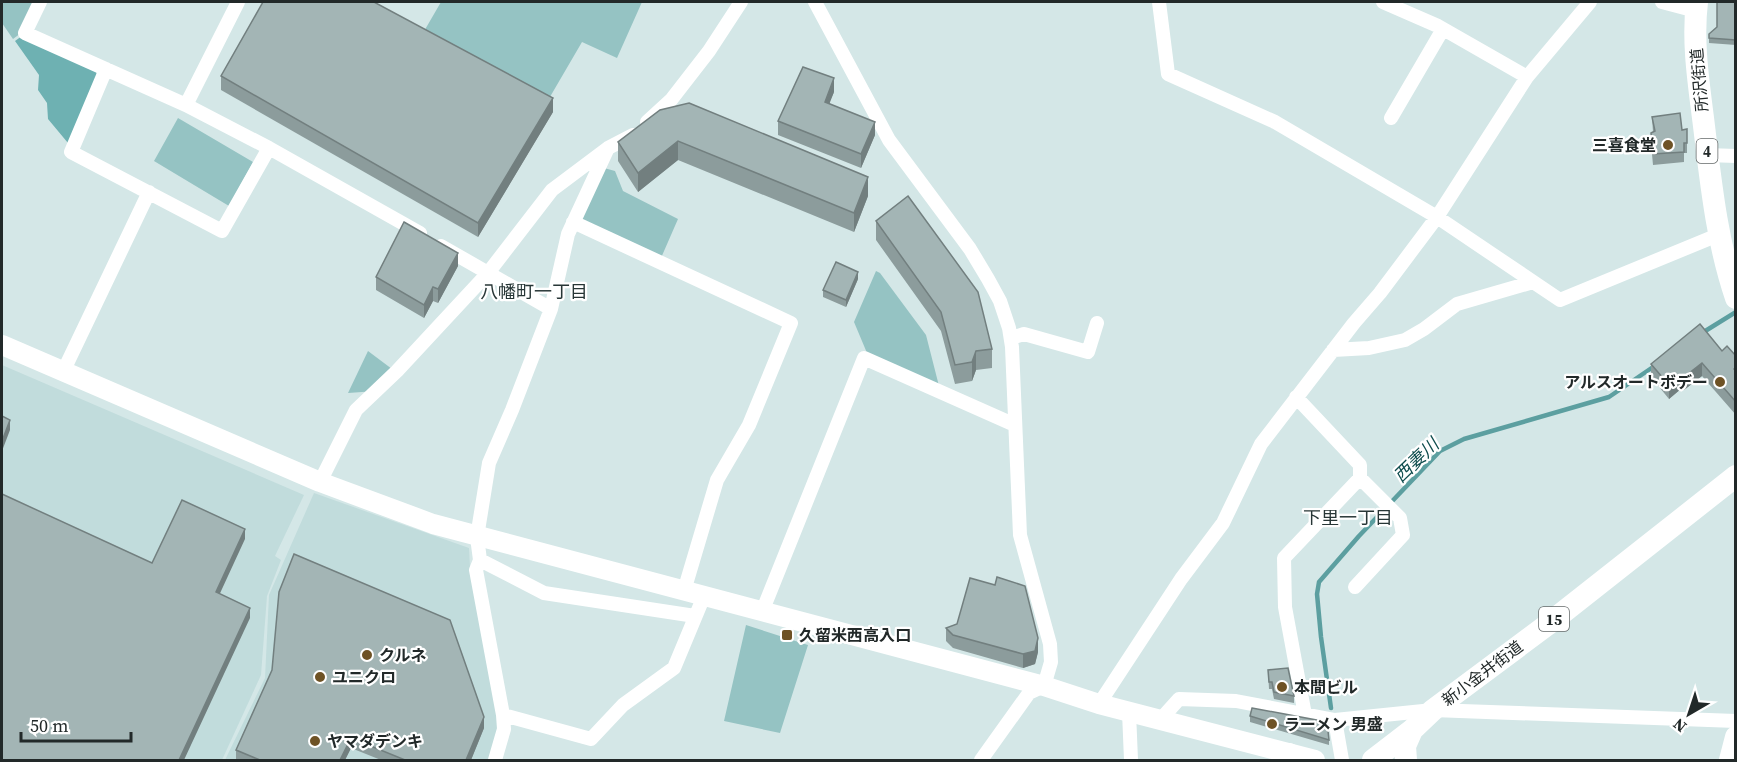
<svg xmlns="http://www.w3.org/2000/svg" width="1737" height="762" viewBox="0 0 1737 762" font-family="'Source Serif 4','Noto Sans JP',serif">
	<rect width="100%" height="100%" fill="#d4e7e7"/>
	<path fill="#c1dcdc" d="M2 365 304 495 275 556 281 560 267 596 261 675 222 760H2Z
		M314 493 469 548 470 567 503 733 490 760H225L265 678 269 595Z"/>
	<path fill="#95c3c3" d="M2 2H37L21 33 13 39 2 23Z
		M441 2H642L617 58 582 42 547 102 423 33Z
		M178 118 253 162 229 206 154 161Z
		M604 168 615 171 623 191 678 219 661 258 581 220Z
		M876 271 880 273 926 335 939 386 867 353 854 322Z
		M368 351 396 372 376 391 348 393Z
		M746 625 808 645 780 733 724 721Z"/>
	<path fill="#6eb1b2" d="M26 33 93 63 100 83 73 149 48 119 47 103 38 90 39 75 15 41Z"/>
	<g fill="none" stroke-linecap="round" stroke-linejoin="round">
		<path stroke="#5c9fa0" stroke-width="4.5" d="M1702 333 1736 312
			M1331 708 1321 637 1317 594 1319 582 1359 536 1440 451 1464 439 1609 397 1656 365"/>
		<path stroke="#fff" stroke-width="14" d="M40 2 25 33 186 105 269 148 420 233
			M815 2 889 140 970 249 988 279 1000 301 1009 328 1012 347 1020 535 1050 644 1051 662 1044 686 1029 693 981 760
			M1159 2 1168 74 1275 122 1437 217 1560 300 1718 235
			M1383 2 1438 26 1527 77
			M1662 2 1696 11
			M106 69 71 152 222 231 269 148
			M186 105 238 2
			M1391 118 1443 29
			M647 122 671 100 709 51 741 2
			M1707 155 1736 156
			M573 222 791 323 749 425 717 480 684 591
			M441 246 551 309
			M1011 338 1024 334 1088 352 1097 323
			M1333 350 1369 348 1405 340 1424 329 1457 304 1533 282
			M63 372 149 192
			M1296 397 1360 465V478L1284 558 1285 607 1305 715
			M320 482 356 410 397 371 488 273 552 190 608 148 633 135
			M480 560 544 593 695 616
			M1355 587 1403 535 1400 518 1360 478
			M762 612 864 358 1015 425
			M1099 704 1181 579 1223 523 1261 444 1354 323 1380 293 1437 217 1527 77 1590 2
			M1129 712 1131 760
			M503 715 591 739 623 705 674 668 704 596
			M1161 719 1179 699 1236 701 1335 720 1433 710 1736 721
			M1335 720 1342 760
			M495 760 504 729 503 715 476 570 480 560 477 537 489 463 512 410 551 309 568 234 607 150"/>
		<path stroke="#fff" stroke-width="20" d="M2 345 320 482 433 524 1044 686 1099 704 1315 760"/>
		<path stroke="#fff" stroke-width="22" d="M1697 2C1692 43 1699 85 1704 126 1711 184 1717 242 1736 298
			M1289 754 1294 760
			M1373 760 1412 730 1433 710 1547 625 1736 476
			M1406 760 1405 746 1412 730
			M1730 760 1736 737"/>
	</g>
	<path fill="#8c9c9c" d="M1736 2V45L1709 43V34L1717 27Z
		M221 76 553 112 478 237 221 90Z
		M834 92 829 103 875 135 861 168 778 135V121Z
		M660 110 868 196 854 232 678 160 638 192 618 161V142Z
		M1652 117 1682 130 1687 129V153H1684V162L1653 165 1651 143V133L1653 132Z
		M876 221 992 349V368L976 370 972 381 955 384 941 331 876 240Z
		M458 266 438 303 433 301 424 318 376 290V277Z
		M858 279 846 307 823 297V290Z
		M1722 351 1736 356V415L1702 376 1684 390 1682 388 1669 399 1651 377V364Z
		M946 628 1038 652 1035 664 1023 668 953 648 946 641Z
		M272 670 484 728 471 760H381L351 748 345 760H236V750Z
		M1268 670 1294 696V703L1274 699 1272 689H1269Z
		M1250 716 1329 740V745L1250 722Z"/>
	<path fill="#727f7f" d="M834 78V92L825 115V102Z
		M553 98V112L478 237V223Z
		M875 122V135L861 168V154Z
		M678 141V160L638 192V173Z
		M868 177V196L854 232V213Z
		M458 253V266L438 303V289Z
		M858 272V279L846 307V300Z
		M433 287V301L424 318V305Z
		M976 351V370L972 381V362Z
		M1702 363V376L1684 390V377Z
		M1682 375V388L1669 399V385Z
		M10 420V430L2 451V441Z
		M245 529V539L216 602V592Z
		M250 608V618L184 760H179Z
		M1038 638V652L1035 664 1023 668V654Z
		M484 717V728L471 760H466Z
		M351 738V748L345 760H340Z"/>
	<path fill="#a3b5b5" stroke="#727f7f" stroke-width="1.5" d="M263 2H374L553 98 478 223 221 76Z
		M1717 2H1736V40L1709 38V34L1717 27Z
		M803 67 834 78 825 102 875 122 861 154 778 121Z
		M689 103 868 177 854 213 678 141 638 173 618 142 660 110Z
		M1680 113 1682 130 1687 129V143H1684V152L1653 154 1651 133 1655 131 1652 117Z
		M908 196 978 292 992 349 976 351 972 362 955 365 941 312 876 221Z
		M404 222 458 253 438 289 433 287 424 305 376 277Z
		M836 262 858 272 846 300 823 290Z
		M1700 324 1722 351 1727 346 1736 356V367L1734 369 1736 371V402L1702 363 1684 377 1682 375 1669 385 1651 364Z
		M2 416 10 420 2 441Z
		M2 494 152 563 182 500 245 529 216 592 250 608 179 760H2Z
		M294 554 450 620 484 717 466 760H405L351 738 340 760H260L236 750 272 670 279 592Z
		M997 577 1025 586 1038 638 1035 651 1023 654 953 635 946 628 957 624 970 578 995 585Z
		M1288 668 1294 696 1274 692 1272 682H1269L1268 670Z
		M1252 708 1327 722 1329 740 1250 716Z"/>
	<g fill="#6e5225" stroke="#fff" stroke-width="2">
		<circle cx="1668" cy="145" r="6"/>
		<circle cx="1720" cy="382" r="6"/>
		<rect x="781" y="629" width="12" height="12" rx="3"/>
		<circle cx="367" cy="655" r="6"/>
		<circle cx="320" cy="677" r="6"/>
		<circle cx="1282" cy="687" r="6"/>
		<circle cx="1272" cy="724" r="6"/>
		<circle cx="315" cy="741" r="6"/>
	</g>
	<g text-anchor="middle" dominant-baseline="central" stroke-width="4.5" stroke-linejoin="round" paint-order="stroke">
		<g fill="#fff" stroke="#646969" stroke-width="1.5">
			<rect x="1696.5" y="139" width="21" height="24" rx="4.5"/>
			<rect x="1539" y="607" width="30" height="24" rx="4.5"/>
		</g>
		<g font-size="15" font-weight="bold" fill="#222929">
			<text x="1707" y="151">4</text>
			<text x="1554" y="619">15</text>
		</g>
		<g font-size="16" fill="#222929" stroke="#fff">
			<text transform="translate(1699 80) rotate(-95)">所沢街道</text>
			<text transform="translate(1482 673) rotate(-37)">新小金井街道</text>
		</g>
		<g font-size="16" font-weight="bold" fill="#222929" stroke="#fff" text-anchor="start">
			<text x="1656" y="145" text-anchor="end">三喜食堂</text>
			<text x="1708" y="382" text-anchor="end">アルスオートボデー</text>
			<text x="799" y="635">久留米西高入口</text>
			<text x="379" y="655">クルネ</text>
			<text x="332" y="677">ユニクロ</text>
			<text x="1294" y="687">本間ビル</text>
			<text x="1284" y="724">ラーメン 男盛</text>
			<text x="327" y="741">ヤマダデンキ</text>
		</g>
		<g font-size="18" fill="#273636" stroke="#fff">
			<text x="534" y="291">八幡町一丁目</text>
			<text x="1348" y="517">下里一丁目</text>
		</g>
		<g font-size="18" font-style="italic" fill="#0f4d4e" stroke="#fff">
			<text transform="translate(1416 460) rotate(-44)">西妻川</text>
		</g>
	</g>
	<rect width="1737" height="762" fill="none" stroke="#222929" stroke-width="6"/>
	<g transform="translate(1689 714) rotate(219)" stroke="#ffffff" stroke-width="4.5" paint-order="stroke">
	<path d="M0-4.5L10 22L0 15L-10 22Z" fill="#222929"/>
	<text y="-9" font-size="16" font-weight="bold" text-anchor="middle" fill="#222929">N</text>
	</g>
	<path d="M21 732v9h110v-9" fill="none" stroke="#222929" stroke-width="3"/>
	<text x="30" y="732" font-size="18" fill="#222929" stroke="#ffffff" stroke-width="4.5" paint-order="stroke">50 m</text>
</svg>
